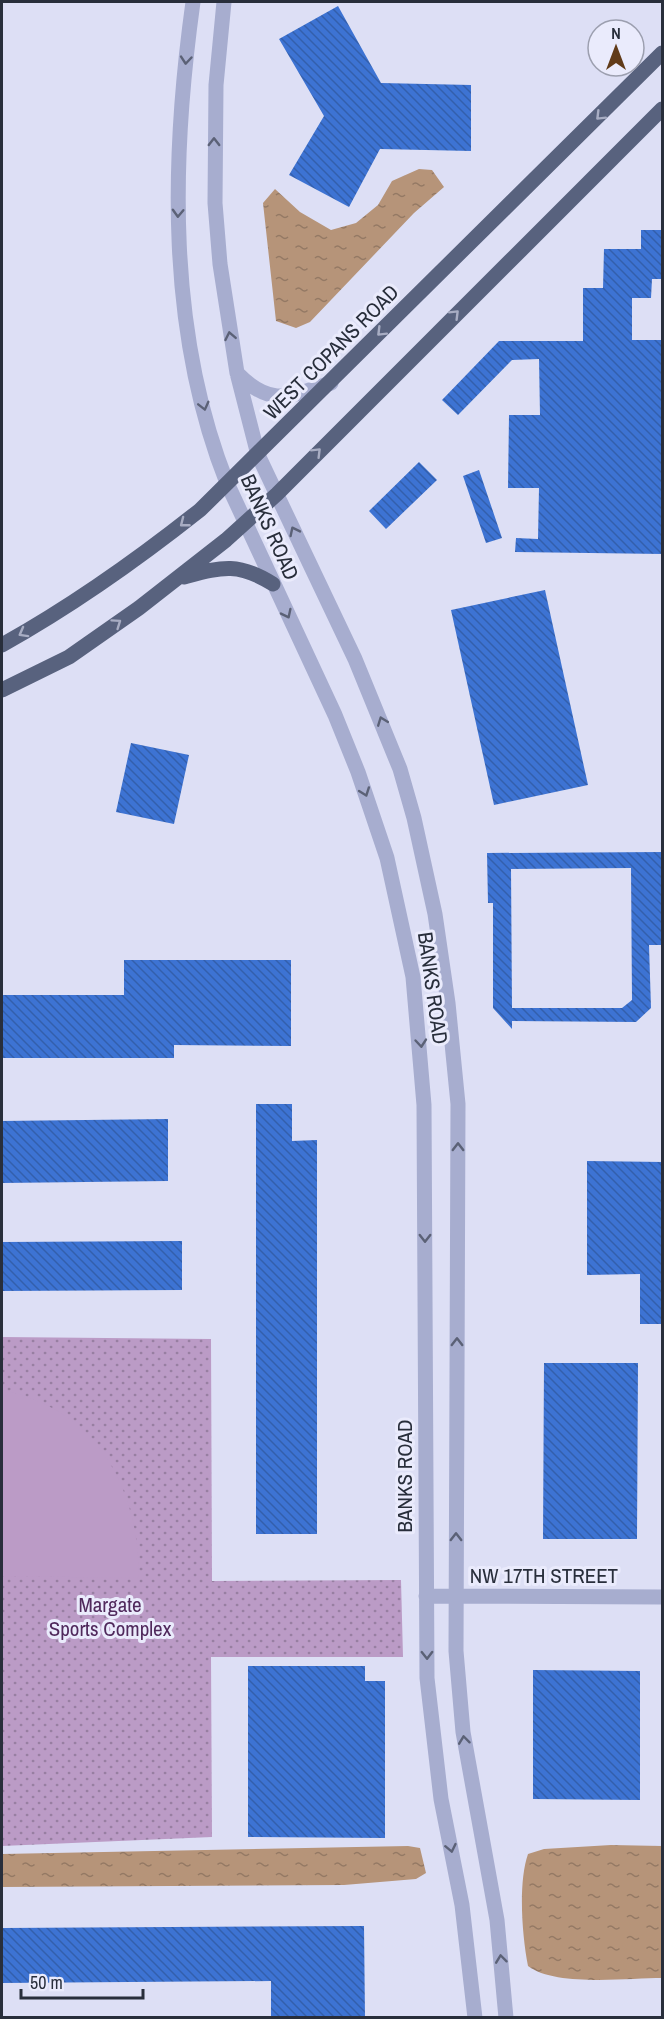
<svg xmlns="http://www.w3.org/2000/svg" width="664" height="2019" viewBox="0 0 664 2019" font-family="'Archivo Narrow',sans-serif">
	<defs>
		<pattern id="grass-dots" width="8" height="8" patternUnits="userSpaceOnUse" patternTransform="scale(1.5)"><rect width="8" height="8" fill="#bb9bc6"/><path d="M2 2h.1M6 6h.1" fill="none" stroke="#987fa2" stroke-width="1.8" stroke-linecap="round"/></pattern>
		<pattern id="water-ripples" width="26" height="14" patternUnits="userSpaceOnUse" patternTransform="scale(1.5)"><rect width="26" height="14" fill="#b69479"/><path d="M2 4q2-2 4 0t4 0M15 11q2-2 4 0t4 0" fill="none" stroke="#947964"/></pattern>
		<pattern id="building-back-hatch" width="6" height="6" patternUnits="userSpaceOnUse" patternTransform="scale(1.5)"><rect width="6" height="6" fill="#3d73d3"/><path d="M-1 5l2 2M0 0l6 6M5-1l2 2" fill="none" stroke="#335fac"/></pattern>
	</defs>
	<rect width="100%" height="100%" fill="#dddff5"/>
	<path fill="url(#grass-dots)" d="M2 1337 211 1339 212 1581 401 1580 403 1657H211L212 1837 2 1846Z"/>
	<path fill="#bb9bc6" d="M2 1390C96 1409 139 1487 139 1578L2 1576Z"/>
	<path fill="url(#water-ripples)" d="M419 169 432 170 444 187 414 213 310 322 296 328 276 321 263 203 275 189 300 212 331 230 356 223 378 205 392 181Z
		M611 1845 662 1846V1978C628 1978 555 1987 528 1966 522 1935 518 1883 528 1854L544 1849Z
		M408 1846 420 1848 426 1873 416 1879 344 1885 2 1887V1854Z"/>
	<path fill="url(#building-back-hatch)" fill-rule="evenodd" d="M338 6 381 83 471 85V151L380 149 349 207 289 175 324 116 279 39Z
		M641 230H663V279H652L651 298H632V340H663V554L515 552 516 538 538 539 539 488H508L509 415H540L539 359 512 360 458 415 442 400 499 341H583V288H603L604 249H641Z
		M419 462 437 480 386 529 369 511Z
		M479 470 502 538 486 543 463 476Z
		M545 590 588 785 494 805 451 610Z
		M131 743 189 755 174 824 116 812Z
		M663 852V945H649L651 1008 636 1022 512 1021V1029L493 1008V903H488L487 853ZM631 868 632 1000 622 1008H512L511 869Z
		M124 960H291V1046L174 1045V1058H2V995H124Z
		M256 1104H292V1141L317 1140V1534H256Z
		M168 1119V1181L2 1183V1121Z
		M587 1161 663 1162V1324H640V1274L587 1275Z
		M182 1241V1290L2 1291V1242Z
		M544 1363H638L637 1539H543Z
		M248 1666H365V1681H385V1838L248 1837Z
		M533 1670 640 1671V1800L533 1799Z
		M364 1926 365 2018H271V1981L2 1983V1928Z"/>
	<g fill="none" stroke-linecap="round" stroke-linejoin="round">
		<path stroke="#a7adcf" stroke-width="15" d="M193 2C171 160 167 332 227 483L335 715 358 772 387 858 413 977 424 1105 427 1678 441 1799 462 1905 475 2018
			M224 2 216 85 215 203 220 264 237 373 258 455 355 659 400 769 414 818 435 914 448 1003 458 1104 456 1651 463 1732 497 1920 506 2018
			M237 373C271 408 290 396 331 383
			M426 1596 662 1597"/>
		<path stroke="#58627e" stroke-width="15" d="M184 577C222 567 238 562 273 584
			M2 645C72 606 137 560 200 510L662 53
			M2 690 69 657 139 608 226 540 277 494 662 109"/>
	</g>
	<defs><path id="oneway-chevron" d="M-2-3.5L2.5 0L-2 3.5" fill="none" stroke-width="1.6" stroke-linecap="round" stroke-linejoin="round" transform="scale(1.5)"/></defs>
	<g stroke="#5b6176">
		<use href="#oneway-chevron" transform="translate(186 60) rotate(95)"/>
		<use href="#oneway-chevron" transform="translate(214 142) rotate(-90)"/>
		<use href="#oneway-chevron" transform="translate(178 213) rotate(92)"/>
		<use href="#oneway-chevron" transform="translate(230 336) rotate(-101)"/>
		<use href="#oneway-chevron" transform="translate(204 406) rotate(76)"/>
		<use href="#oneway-chevron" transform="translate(294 531) rotate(-116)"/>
		<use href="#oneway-chevron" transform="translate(287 614) rotate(64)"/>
		<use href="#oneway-chevron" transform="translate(382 721) rotate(-111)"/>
		<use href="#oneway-chevron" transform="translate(365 792) rotate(70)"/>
		<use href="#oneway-chevron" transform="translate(421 1043) rotate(85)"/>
		<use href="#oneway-chevron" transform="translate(458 1147) rotate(-90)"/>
		<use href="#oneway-chevron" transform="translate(425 1238) rotate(90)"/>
		<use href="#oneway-chevron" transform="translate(457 1342) rotate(-90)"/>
		<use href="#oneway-chevron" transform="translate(456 1537) rotate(-90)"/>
		<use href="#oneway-chevron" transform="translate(427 1655) rotate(89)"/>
		<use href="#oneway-chevron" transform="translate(464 1740) rotate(-97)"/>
		<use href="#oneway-chevron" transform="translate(451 1848) rotate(78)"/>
		<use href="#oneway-chevron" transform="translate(501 1959) rotate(-97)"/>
	</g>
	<g stroke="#a8adc3">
		<use href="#oneway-chevron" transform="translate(600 116) rotate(135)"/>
		<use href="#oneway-chevron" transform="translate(455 314) rotate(-45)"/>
		<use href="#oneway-chevron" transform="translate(381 332) rotate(135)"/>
		<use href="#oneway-chevron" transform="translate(317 452) rotate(-45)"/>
		<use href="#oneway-chevron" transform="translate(184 523) rotate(142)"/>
		<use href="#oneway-chevron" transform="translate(117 623) rotate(-35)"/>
		<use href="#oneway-chevron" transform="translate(23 633) rotate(151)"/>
	</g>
	<g text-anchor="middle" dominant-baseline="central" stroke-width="6" stroke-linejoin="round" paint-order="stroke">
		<g font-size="21" fill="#282e3b" stroke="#eaebfc">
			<text transform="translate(331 352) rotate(-45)">WEST COPANS ROAD</text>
			<text transform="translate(270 527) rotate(66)">BANKS ROAD</text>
			<text transform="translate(433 988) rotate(82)">BANKS ROAD</text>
			<text transform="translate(404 1476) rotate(-90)">BANKS ROAD</text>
			<text x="544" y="1575">NW 17TH STREET</text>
		</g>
		<g font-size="21" fill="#50295c" stroke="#eaebfc">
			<text x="110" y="1604">Margate<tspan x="110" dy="24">Sports Complex</tspan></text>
		</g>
	</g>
	<rect width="664" height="2019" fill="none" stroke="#282e3b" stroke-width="6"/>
	<g transform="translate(616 48)"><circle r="28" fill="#eaebfc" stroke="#9c9faf" stroke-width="1.5"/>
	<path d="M0-4.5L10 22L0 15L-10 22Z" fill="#613b19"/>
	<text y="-9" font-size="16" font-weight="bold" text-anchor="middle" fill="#282e3b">N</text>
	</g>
	<path d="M21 1989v9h122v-9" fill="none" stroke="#282e3b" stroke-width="3"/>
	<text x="30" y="1989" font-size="18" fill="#282e3b" stroke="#eaebfc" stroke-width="4.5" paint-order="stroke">50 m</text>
</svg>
